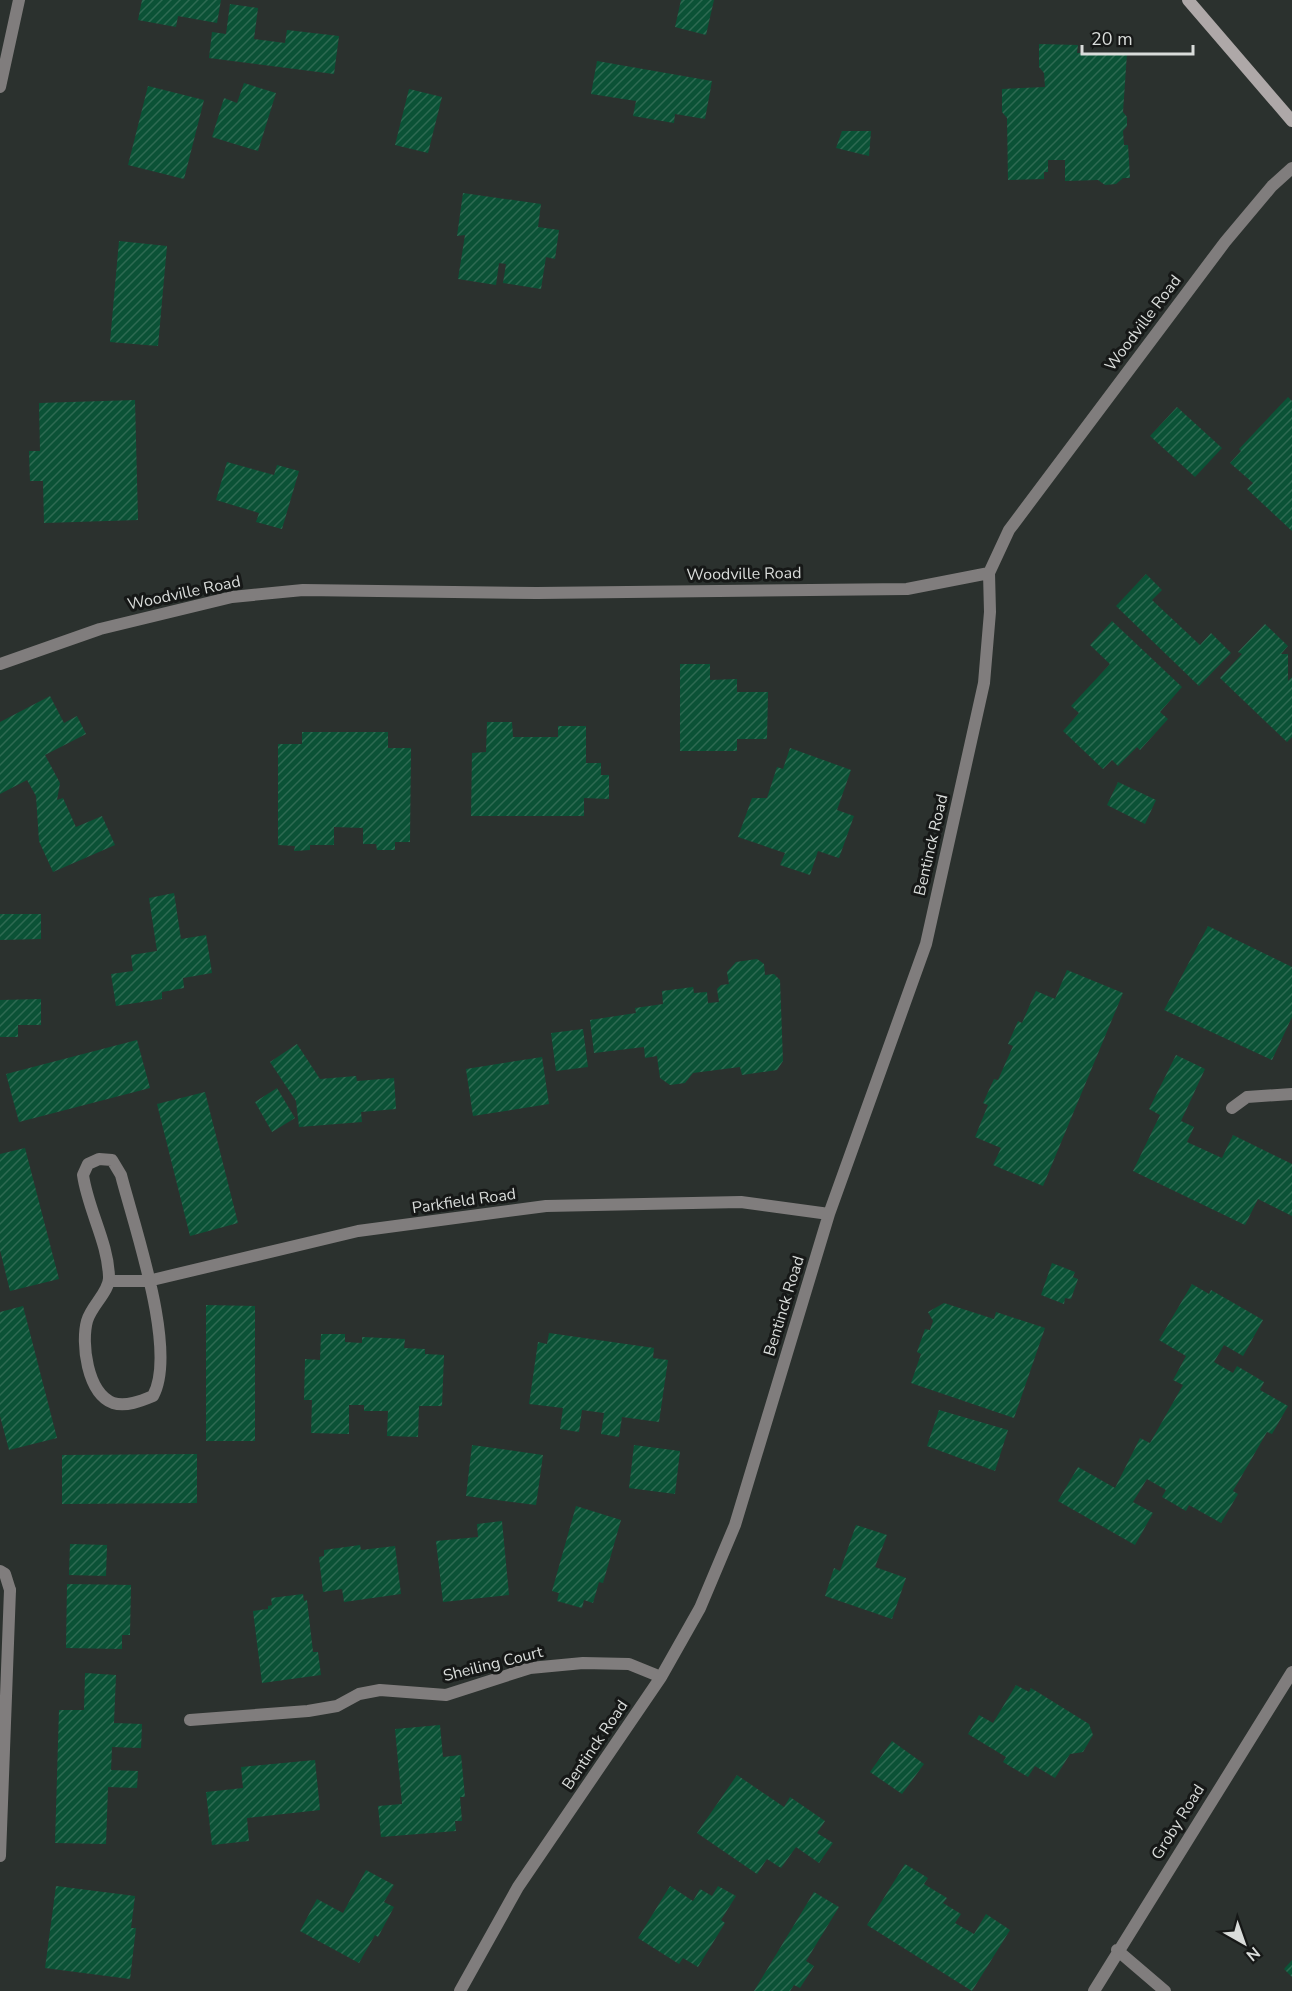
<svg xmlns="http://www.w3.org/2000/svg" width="1292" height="1991" viewBox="0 0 1292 1991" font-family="'Nunito Sans',sans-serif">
	<defs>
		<pattern id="building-hatch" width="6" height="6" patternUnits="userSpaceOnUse" patternTransform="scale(1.5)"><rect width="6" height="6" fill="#0b5236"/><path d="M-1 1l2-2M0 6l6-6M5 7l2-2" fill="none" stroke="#2e6a52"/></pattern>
	</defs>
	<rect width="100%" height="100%" fill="#2b312e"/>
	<path fill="url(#building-hatch)" d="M142 0H221L217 23 178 16 176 27 138 20Z
		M681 0H714L706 35 675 27Z
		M230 4 258 8 254 39 285 43 287 30 339 36 334 74 209 58 212 32 226 34Z
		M1039 44 1078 45 1077 53H1127L1123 112 1127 117V126L1123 131 1124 145H1128L1130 178H1123L1116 184 1105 185 1098 180 1065 181V160H1048V172H1044V179L1008 180 1007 118 1002 112V89L1045 87 1044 73 1039 67Z
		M597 61 712 81 705 119 675 114 674 123 633 116 636 101 591 94Z
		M244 83 276 93 258 151 212 137 224 98 237 103Z
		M148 86 204 100 184 179 128 165Z
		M409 89 442 97 428 153 395 145Z
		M842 131H871L869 156 836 148Z
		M463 193 541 204 538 227 559 230 555 259 546 257 541 289 503 283 506 264 499 263 496 285 458 279 465 235 457 236Z
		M119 241 167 246 158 346 110 342Z
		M1288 397 1292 401V531L1247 489 1253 483 1230 463 1241 451 1239 449Z
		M135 400 138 520 44 523 43 481H30L29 451H40L39 403Z
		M1177 407 1222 448 1195 477 1150 436Z
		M227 462 274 475 277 465 299 471 282 529 256 522 259 513 216 500Z
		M1146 574 1162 590 1152 600 1200 645 1211 633 1231 653 1199 686 1116 606Z
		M1112 621 1182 687 1160 712 1168 719 1140 750 1137 747 1118 766 1112 760 1103 769 1063 731 1079 713 1071 706 1110 664 1090 645Z
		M1265 624 1288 646 1281 654H1288V681L1292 677V737L1287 742 1220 678 1242 654 1238 652Z
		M680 664H710V680L737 679V692H768L767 739H737V751H680Z
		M50 696 64 723 77 716 86 734 45 755 60 783 57 800 63 798 76 827 102 816 115 845 53 872 39 841 36 796 27 780 0 794V722Z
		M487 722H512L513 737H558V726H586V763H601V775H609V799L584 798V816H471L472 753 486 752Z
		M302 732H388V748H411L410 842H395V850H377L376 844H363V828L334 827V845H310V850L294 851 295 846 278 845V744H302Z
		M790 748 851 770 837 810 854 816 839 858 818 851 810 875 780 865 785 853 738 837 752 798H767L777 767 783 769Z
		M1118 782 1156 800 1145 824 1107 805Z
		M174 893 181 939 206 935 212 973 183 978 184 988 162 992V999L116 1006 111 974 133 971 131 955 157 951 149 898Z
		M0 914H41V939L0 940Z
		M1208 926 1292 967V1017L1272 1060 1164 1010Z
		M757 959 764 964 765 975 774 974 780 980 783 1061 777 1070 742 1075 740 1067 693 1073 685 1083 670 1085 660 1078 657 1056 645 1058 644 1047 594 1053 590 1020 636 1013 635 1008 663 1004 662 991 693 987 694 993 707 992 708 1003 719 1002 717 989 721 985 729 984 727 972 736 962Z
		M1067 970 1123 993 1043 1186 993 1165 1001 1148 975 1137 988 1105 983 1103 994 1079 998 1080 1013 1046 1008 1044 1018 1021 1022 1023 1036 991 1055 999Z
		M41 999V1025H18V1037H0V1000Z
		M583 1029 588 1067 556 1071 551 1033Z
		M137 1040 150 1088 19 1122 6 1074Z
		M297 1044 320 1079 356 1076 357 1081 394 1078 396 1109 361 1112 362 1122 299 1127 296 1101 270 1062Z
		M1176 1055 1205 1069 1181 1121 1194 1127 1187 1142 1222 1158 1233 1135 1292 1164V1216L1258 1199 1245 1225 1133 1171 1160 1115 1149 1109Z
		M542 1057 549 1104 473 1116 466 1069Z
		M277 1088 295 1118 272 1132 255 1102Z
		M205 1092 238 1223 190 1236 157 1104Z
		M25 1148 59 1279 10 1291 0 1250V1154Z
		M1052 1263 1075 1272 1073 1277 1078 1279 1071 1299 1065 1298 1064 1304 1041 1295Z
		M1192 1284 1209 1294 1211 1290 1263 1320 1243 1356 1224 1345 1214 1362 1233 1373 1237 1366 1264 1382 1260 1390 1288 1406 1272 1434 1267 1432 1233 1491 1238 1494 1221 1523 1189 1505 1186 1511 1162 1497 1166 1490 1147 1479 1133 1502 1153 1513 1135 1545 1058 1501 1078 1467 1115 1488 1140 1438 1150 1443 1183 1385 1173 1380 1186 1356 1159 1340Z
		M944 1303 994 1319 996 1312 1045 1328 1014 1418 911 1383 921 1354 917 1352 925 1329 930 1330 933 1321 928 1312Z
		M206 1305 255 1306V1441H206Z
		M23 1306 57 1438 9 1450 0 1416V1312Z
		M549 1333 654 1348 653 1358 668 1360 659 1422 622 1417 619 1437 601 1434 604 1413 582 1410 579 1432 560 1429 563 1408 529 1404 538 1342 547 1344Z
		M321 1334H345V1342L362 1343V1337L405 1339 404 1348 425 1349V1354L444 1355 442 1406H419L418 1437 387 1436 388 1411H364V1405H349V1434L311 1433 312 1400H304L305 1359 320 1360Z
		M939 1410 1008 1430 995 1471 927 1446Z
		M472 1445 543 1455 536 1505 466 1496Z
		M634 1445 680 1451 675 1494 629 1488Z
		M197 1454V1503L62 1504V1455Z
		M576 1506 621 1520 603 1583 599 1582 593 1603 584 1600 582 1608 557 1601 559 1593 552 1591Z
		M502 1521 509 1595 443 1602 436 1541 478 1537 477 1524Z
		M856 1525 887 1535 875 1567 906 1578 892 1619 825 1596 834 1568 840 1571Z
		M70 1544 107 1545 106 1576 69 1575Z
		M360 1545 361 1550 395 1546 401 1594 344 1602 342 1589 323 1592 319 1557 324 1556V1550Z
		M67 1584 131 1585 130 1635H122V1649L66 1648Z
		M303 1594 304 1601 307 1600 313 1652H318L321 1675 262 1683 253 1611 268 1609V1606L272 1605 271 1598Z
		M85 1673 116 1675 114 1723 142 1724 141 1748 112 1747 111 1770 138 1771 137 1788 108 1787 106 1844 55 1843 59 1710H84Z
		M1016 1685 1029 1692 1031 1688 1089 1724 1093 1735 1083 1752 1070 1754 1055 1778 1035 1766 1028 1777 1003 1762 1006 1757 968 1734 979 1715 993 1723Z
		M440 1725 443 1757 461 1755 465 1797H460L462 1821H455L456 1831 381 1837 378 1806 402 1804 395 1729Z
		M892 1741 924 1764 902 1794 870 1772Z
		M315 1760 320 1810 247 1818 249 1841 212 1845 206 1792 243 1788 241 1767Z
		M737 1775 784 1807 790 1797 825 1821 817 1833 833 1843 819 1863 796 1847 781 1868 767 1859 757 1874 697 1833Z
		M905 1864 928 1878 924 1884 947 1898 943 1903 961 1914 955 1923 974 1934 986 1914 1010 1930 972 1991 867 1925Z
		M366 1870 394 1885 384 1902 394 1907 378 1937 375 1935 359 1963 300 1931 317 1899 343 1913Z
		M56 1886 135 1896 131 1928H136L130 1979 45 1968Z
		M670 1886 693 1901 700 1889 712 1896 718 1886 736 1896 721 1920 725 1923 698 1967 683 1958 679 1964 638 1938Z
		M814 1892 839 1907 806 1961 814 1966 800 1988 794 1985 790 1991H754Z
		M1292 1960V1977L1284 1969Z"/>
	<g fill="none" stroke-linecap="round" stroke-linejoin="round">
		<path stroke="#807d7d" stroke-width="12" d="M1232 1108 1247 1097 1292 1094
			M0 1571 5 1574 10 1590"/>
		<path stroke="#807d7d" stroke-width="12" d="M0 87 19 0
			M0 664 100 629 232 597 303 590 537 593 907 589 989 573
			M99 1159 112 1160 121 1175C134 1226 178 1351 153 1396 141 1401 126 1407 113 1403 87 1393 81 1343 87 1321 91 1306 110 1291 109 1277 108 1242 88 1210 83 1175L88 1164Z
			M110 1281H148L358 1231 546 1206 741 1202 829 1214
			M190 1720 308 1711 337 1706 359 1694 380 1690 446 1695 530 1668 583 1663 629 1664 661 1677
			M0 1856 10 1590
			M1117 1950 1165 1991
			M460 1991 518 1887 661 1677 700 1608 735 1525 829 1214 926 944 984 683 990 612 989 573 1009 530 1225 242 1272 186 1292 168
			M1094 1991 1292 1672"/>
		<path stroke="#aea8a8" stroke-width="12" d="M1188 0 1292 121"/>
	</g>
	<g text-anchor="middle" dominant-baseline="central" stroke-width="6" stroke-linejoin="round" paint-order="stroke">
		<g font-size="16" fill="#d9dcda" stroke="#161817">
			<text transform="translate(1143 323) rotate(-53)">Woodville Road</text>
			<text transform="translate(744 574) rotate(-1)">Woodville Road</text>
			<text transform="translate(184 593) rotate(-12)">Woodville Road</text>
			<text transform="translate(931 845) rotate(-77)">Bentinck Road</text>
			<text transform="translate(464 1201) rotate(-8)">Parkfield Road</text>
			<text transform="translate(784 1306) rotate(-73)">Bentinck Road</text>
			<text transform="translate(493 1664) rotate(-14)">Sheiling Court</text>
			<text transform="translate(595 1745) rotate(-56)">Bentinck Road</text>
			<text transform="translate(1178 1822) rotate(-58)">Groby Road</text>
		</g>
	</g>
	<g transform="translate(1244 1943) rotate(140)" stroke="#161817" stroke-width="4.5" paint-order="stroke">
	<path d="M0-4.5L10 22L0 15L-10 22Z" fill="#d9dcda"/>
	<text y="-9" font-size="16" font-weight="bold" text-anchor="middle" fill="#d9dcda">N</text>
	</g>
	<path d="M1082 45v9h111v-9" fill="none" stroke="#d9dcda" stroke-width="3"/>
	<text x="1091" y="45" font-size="18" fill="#d9dcda" stroke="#161817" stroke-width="4.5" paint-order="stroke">20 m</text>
</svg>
